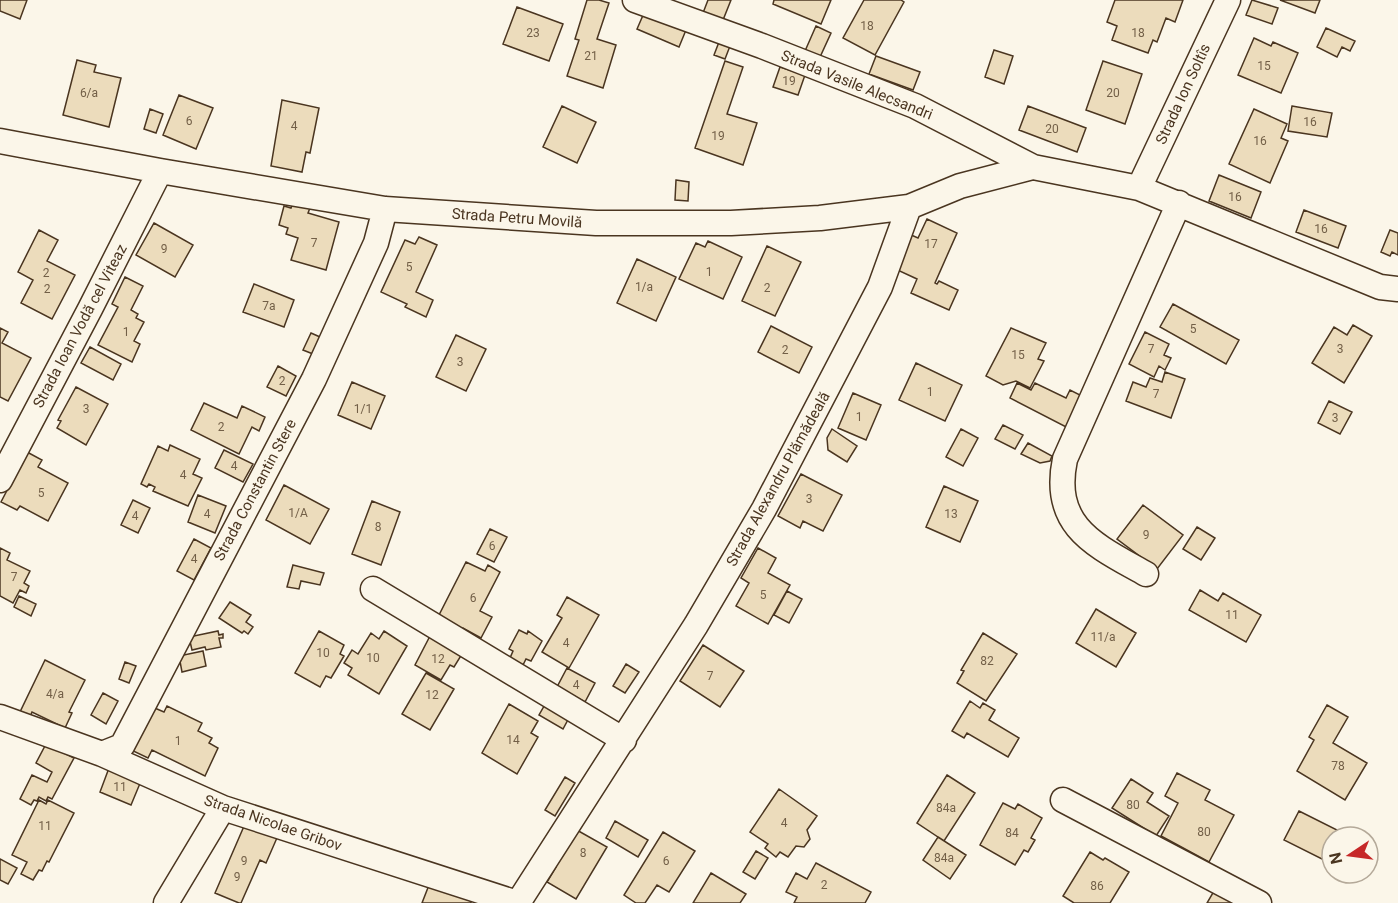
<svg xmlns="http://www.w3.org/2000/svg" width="1398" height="903" viewBox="0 0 1398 903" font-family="Roboto,sans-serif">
	<rect width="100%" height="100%" fill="#fbf6e9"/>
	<path fill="#ecdcbc" stroke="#4a3520" stroke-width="1.5" d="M0 0H27L20 19 0 11Z
		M587 0H599L609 3 597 39 616 45 603 88 567 76 579 40 575 39Z
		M708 0H731L723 20 703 13Z
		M774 0H831L821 24 773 4Z
		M864 0H901L904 2 875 55 843 38Z
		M1115 0H1183L1175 22 1166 18 1157 42 1153 40 1148 53 1112 40 1117 26 1107 22Z
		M1252 0 1278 8 1272 24 1246 15Z
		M1280 0H1320L1315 13Z
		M517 7 563 24 549 61 503 44Z
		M644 13 686 30 679 47 637 29Z
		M816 26 831 33 820 57 805 51Z
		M1326 28 1355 41 1350 51 1342 47 1337 57 1317 47Z
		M1254 38 1271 46 1273 42 1298 53 1281 93 1238 75Z
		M719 42 730 46 725 59 714 55Z
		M994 50 1013 56 1004 84 985 77Z
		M876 56 920 72 913 90 869 74Z
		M77 60 96 65 94 72 121 78 109 127 63 115Z
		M725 61 743 67 727 114 757 123 743 165 695 148Z
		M1103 61 1142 74 1125 124 1086 110Z
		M780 67 805 75 798 95 773 87Z
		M179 95 213 108 196 149 163 135Z
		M282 100 319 108 310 153 306 152 302 172 271 166Z
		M562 106 596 122 577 163 543 147Z
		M1028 106 1086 128 1077 152 1019 130Z
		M1292 106 1332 113 1327 137 1288 131Z
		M150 109 163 114 156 133 144 129Z
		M1254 109 1287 124 1281 138 1288 141 1270 183 1229 164Z
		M1219 175 1261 192 1251 218 1209 201Z
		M676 180 689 182 688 201 675 200Z
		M293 203 310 208 308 213 339 222 326 270 291 260 298 238 286 234 288 228 279 225 284 206 291 208Z
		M1304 210 1346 226 1338 248 1296 232Z
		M927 219 957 233 935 283 937 284 939 281 958 290 949 310 911 293 917 279 893 268 909 234 918 238Z
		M154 223 193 245 175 277 136 255Z
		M39 230 58 240 47 261 75 275 52 319 21 303 33 280 18 272Z
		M1390 230 1398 233V255L1392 252 1390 256 1381 252Z
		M419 237 437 245 416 292 433 300 426 317 405 307 407 304 381 292 405 240 415 244Z
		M708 241 742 257 723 299 679 279 696 243 705 247Z
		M767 246 801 262 775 316 742 301Z
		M637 259 676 277 656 321 617 303Z
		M125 277 143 286 131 310 138 314 136 318 144 322 134 341 140 344 132 362 98 345 118 307 112 304Z
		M254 284 294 300 284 327 243 312Z
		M1173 304 1239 340 1226 364 1160 327Z
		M1353 325 1372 336 1344 383 1312 363 1334 327 1347 335Z
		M771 326 812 347 799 373 758 352Z
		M0 328 8 332 2 343 31 358 8 401 0 397Z
		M1011 328 1046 343 1038 359 1044 361 1030 388 1016 381 1003 385 986 376Z
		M1145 332 1169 344 1164 355 1171 358 1165 370 1159 366 1154 377 1129 364Z
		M311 333 320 337 313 354 303 350Z
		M456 335 486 349 466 391 436 377Z
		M90 347 121 364 113 380 81 363Z
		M916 363 962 385 945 421 899 400Z
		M278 366 296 376 286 396 267 387Z
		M1165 372 1185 379 1171 418 1126 401 1133 382 1146 387 1150 378 1162 382Z
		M352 382 385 396 371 429 338 415Z
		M1017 383 1031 390 1035 383 1066 398 1070 390 1086 398 1070 429 1010 398Z
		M76 387 108 404 86 445 57 428 61 421 58 420Z
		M853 393 881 405 866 440 838 428Z
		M1329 401 1352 412 1340 434 1318 423Z
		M204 403 237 418 242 406 265 417 259 431 252 427 239 454 191 430Z
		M1003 425 1023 435 1015 449 995 439Z
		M832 429 857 446 847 462 828 450 827 438Z
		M961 429 978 438 963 466 946 457Z
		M1028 443 1052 456 1050 461 1040 463 1021 454Z
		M170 445 200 459 193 474 202 478 188 506 153 491 155 487 149 484 147 487 141 484 158 446 168 451Z
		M224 450 253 464 243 482 215 468Z
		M27 452 42 460 38 467 68 483 48 521 20 506 17 510 1 502Z
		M801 474 842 495 823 531 803 521 800 528 778 516Z
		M284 485 329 509 310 544 266 520Z
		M944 486 978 501 960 542 926 527Z
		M198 495 226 506 215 533 188 522Z
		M133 500 150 508 138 533 121 525Z
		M372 501 400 512 381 565 352 554Z
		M1143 505 1183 535 1157 569 1117 539Z
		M1197 527 1215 538 1201 560 1183 549Z
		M490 529 507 537 494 562 477 554Z
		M194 539 211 548 194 580 177 571Z
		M0 548 10 553 7 560 30 571 24 583 29 586 26 593 20 590 13 603 0 596Z
		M758 548 776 558 768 573 790 585 768 624 736 606 749 583 741 578Z
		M466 562 485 571 488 565 500 572 480 611 492 617 481 638 463 628 461 632 437 619Z
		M293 565 324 573 320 585 301 581 299 589 287 587Z
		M1200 590 1218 601 1223 593 1261 615 1246 642 1189 610Z
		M787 591 802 599 789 623 774 615Z
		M19 596 36 604 31 616 14 607Z
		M567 597 599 615 569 668 542 652 562 618 557 615Z
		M230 602 251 615 246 622 253 627 248 634 244 631 242 633 219 618Z
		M1096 609 1136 633 1116 667 1076 643Z
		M519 630 527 634 528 631 542 641 531 661 526 659 523 665 510 658 513 651 509 649Z
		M218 631 219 635 223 634V638H219L221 647 206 650 205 647 192 650 189 637Z
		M319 631 344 645 340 654 344 656 331 678 326 676 320 687 295 673Z
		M384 631 407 646 379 694 348 675 352 668 344 663 352 650 358 654 371 633 379 639Z
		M983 633 1017 654 986 701 957 683 964 671 961 670Z
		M430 636 462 654 454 667 450 665 441 680 415 665Z
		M703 645 744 671 720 707 680 681Z
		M203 651 206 666 182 672 179 656Z
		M45 660 85 680 69 712 72 713 65 728 32 712 30 717 20 712Z
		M125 662 136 666 129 683 119 679Z
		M626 664 639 672 625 693 613 686Z
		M567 668 595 683 585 702 557 687Z
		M426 673 454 689 430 730 402 714Z
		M103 693 118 701 106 724 91 715Z
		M547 701 571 714 563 729 539 715Z
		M970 701 980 708 983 703 995 710 989 720 1019 738 1008 757 967 733 964 738 952 731Z
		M509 704 538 721 531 733 538 737 517 774 482 753Z
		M1327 705 1348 717 1333 743 1367 763 1345 800 1297 771 1314 740 1309 737Z
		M150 706 164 712 167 706 202 723 198 731 212 738 209 743 218 748 205 776 152 750 148 758 129 749Z
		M46 744 74 758 52 799 48 797 46 801 39 797 37 801 34 800 31 805 20 799 32 775 47 782 52 772 36 763Z
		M109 768 141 781 131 805 100 792Z
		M1177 773 1210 790 1205 800 1234 815 1209 862 1161 836 1178 803 1165 796Z
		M947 775 975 793 944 841 917 823Z
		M565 777 575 783 555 816 545 810Z
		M1131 779 1153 793 1147 802 1169 816 1156 836 1112 808Z
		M779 789 817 816 807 830 810 839 804 847 796 846 788 857 780 852 776 857 765 848 768 844 750 832Z
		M39 800 46 804 48 800 74 813 49 862 47 861 42 871 39 870 33 880 21 874 27 862 12 855Z
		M1003 803 1015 809 1018 804 1042 818 1031 838 1035 840 1028 852 1024 850 1015 865 980 845Z
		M1299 811 1345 834 1343 837H1332V859L1330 863 1284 840Z
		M248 817 280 831 266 863 260 860 241 903H239L215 893Z
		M615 821 648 840 638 857 606 838Z
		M575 829 607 847 576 899 547 882 556 867 550 864Z
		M663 832 695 851 669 892 657 885 645 903H636L624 895Z
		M938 837 966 855 950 879 923 860Z
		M756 851 768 858 755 879 743 872Z
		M1090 852 1103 860 1105 858 1129 872 1110 903H1074L1063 896Z
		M0 859 17 868 8 884 0 880Z
		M816 863 871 892 865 903H794L797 897 786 892 796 873 807 879Z
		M711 873 746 894 740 903H693Z
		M429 885 471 901V903H422Z
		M1214 891 1236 903H1207Z"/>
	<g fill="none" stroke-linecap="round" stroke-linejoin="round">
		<defs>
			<path id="street" d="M635 0 762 46 915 106 1033 167 1139 188 1380 287 1398 289
				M0 141 160 171 385 209 596 223H731L820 218 909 207 960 186 1033 167
				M1139 188 1228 0
				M0 480 90 309 160 171
				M1146 574C1095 545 1051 527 1065 459L1179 203
				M373 589 624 740
				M0 717 102 754 223 808 517 903
				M102 754 122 746 314 379 376 243 385 209
				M1063 800 1259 903
				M166 903 223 808
				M518 903 696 625 764 509 880 287 909 207"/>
		</defs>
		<use href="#street" stroke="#4a3520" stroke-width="27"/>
		<use href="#street" stroke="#fbf6e9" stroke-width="24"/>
	</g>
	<g text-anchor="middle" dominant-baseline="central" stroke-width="4.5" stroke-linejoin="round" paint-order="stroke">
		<g font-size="12" fill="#725f47">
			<text x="867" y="26">18</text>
			<text x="533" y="33">23</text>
			<text x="1138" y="33">18</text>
			<text x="591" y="56">21</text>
			<text x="1264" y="66">15</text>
			<text x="789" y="81">19</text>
			<text x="89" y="93">6/a</text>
			<text x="1113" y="93">20</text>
			<text x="189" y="121">6</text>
			<text x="1310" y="122">16</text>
			<text x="294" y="126">4</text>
			<text x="1052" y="129">20</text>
			<text x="718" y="136">19</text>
			<text x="1260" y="141">16</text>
			<text x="1235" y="197">16</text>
			<text x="1321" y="229">16</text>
			<text x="314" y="243">7</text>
			<text x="931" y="244">17</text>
			<text x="164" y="249">9</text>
			<text x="409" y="267">5</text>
			<text x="709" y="272">1</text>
			<text x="46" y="273">2</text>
			<text x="644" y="287">1/a</text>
			<text x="767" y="288">2</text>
			<text x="47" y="289">2</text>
			<text x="269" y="306">7a</text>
			<text x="1193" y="329">5</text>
			<text x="126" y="332">1</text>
			<text x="1151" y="349">7</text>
			<text x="1340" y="349">3</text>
			<text x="785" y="350">2</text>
			<text x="1018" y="355">15</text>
			<text x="460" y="362">3</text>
			<text x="282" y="381">2</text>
			<text x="930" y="392">1</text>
			<text x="1156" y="394">7</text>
			<text x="86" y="409">3</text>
			<text x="363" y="409">1/1</text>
			<text x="859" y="417">1</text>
			<text x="1335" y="418">3</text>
			<text x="221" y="427">2</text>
			<text x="234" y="466">4</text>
			<text x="183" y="475">4</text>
			<text x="41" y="493">5</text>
			<text x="809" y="499">3</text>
			<text x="298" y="513">1/A</text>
			<text x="207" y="514">4</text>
			<text x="951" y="514">13</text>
			<text x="135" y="516">4</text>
			<text x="378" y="527">8</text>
			<text x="1146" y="535">9</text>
			<text x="492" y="546">6</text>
			<text x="194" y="559">4</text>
			<text x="14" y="577">7</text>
			<text x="763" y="595">5</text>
			<text x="473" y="598">6</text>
			<text x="1232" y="615">11</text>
			<text x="1103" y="637">11/a</text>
			<text x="566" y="643">4</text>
			<text x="323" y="653">10</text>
			<text x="373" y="658">10</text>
			<text x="438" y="659">12</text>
			<text x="987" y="661">82</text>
			<text x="710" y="676">7</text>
			<text x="576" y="685">4</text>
			<text x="55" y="694">4/a</text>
			<text x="432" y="695">12</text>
			<text x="513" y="740">14</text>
			<text x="178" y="741">1</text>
			<text x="1338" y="766">78</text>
			<text x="120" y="787">11</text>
			<text x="1133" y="805">80</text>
			<text x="946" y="808">84a</text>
			<text x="784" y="823">4</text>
			<text x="45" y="826">11</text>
			<text x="1204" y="832">80</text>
			<text x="1012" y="833">84</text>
			<text x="583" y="853">8</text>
			<text x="944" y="858">84a</text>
			<text x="244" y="861">9</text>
			<text x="666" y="861">6</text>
			<text x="237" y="877">9</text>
			<text x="824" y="885">2</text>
			<text x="1097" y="886">86</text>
		</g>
		<g font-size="15" fill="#4a3520" stroke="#fbf6e9">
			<text transform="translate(857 85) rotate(22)">Strada Vasile Alecsandri</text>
			<text transform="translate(1183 94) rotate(-65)">Strada Ion Soltîs</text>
			<text transform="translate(517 218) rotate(4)">Strada Petru Movilă</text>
			<text transform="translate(80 326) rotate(-62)">Strada Ioan Vodă cel Viteaz</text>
			<text transform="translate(778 479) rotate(-61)">Strada Alexandru Plămădeală</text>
			<text transform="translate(255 490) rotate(-62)">Strada Constantin Stere</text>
			<text transform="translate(273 823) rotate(19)">Strada Nicolae Gribov</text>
		</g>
	</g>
	<g transform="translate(1350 855) rotate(257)"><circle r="28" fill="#fbf6e9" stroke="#b4a999" stroke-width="1.5"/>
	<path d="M0-4.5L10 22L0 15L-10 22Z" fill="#c62828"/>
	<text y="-9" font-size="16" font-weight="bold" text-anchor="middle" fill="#4a3520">N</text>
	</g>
</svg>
